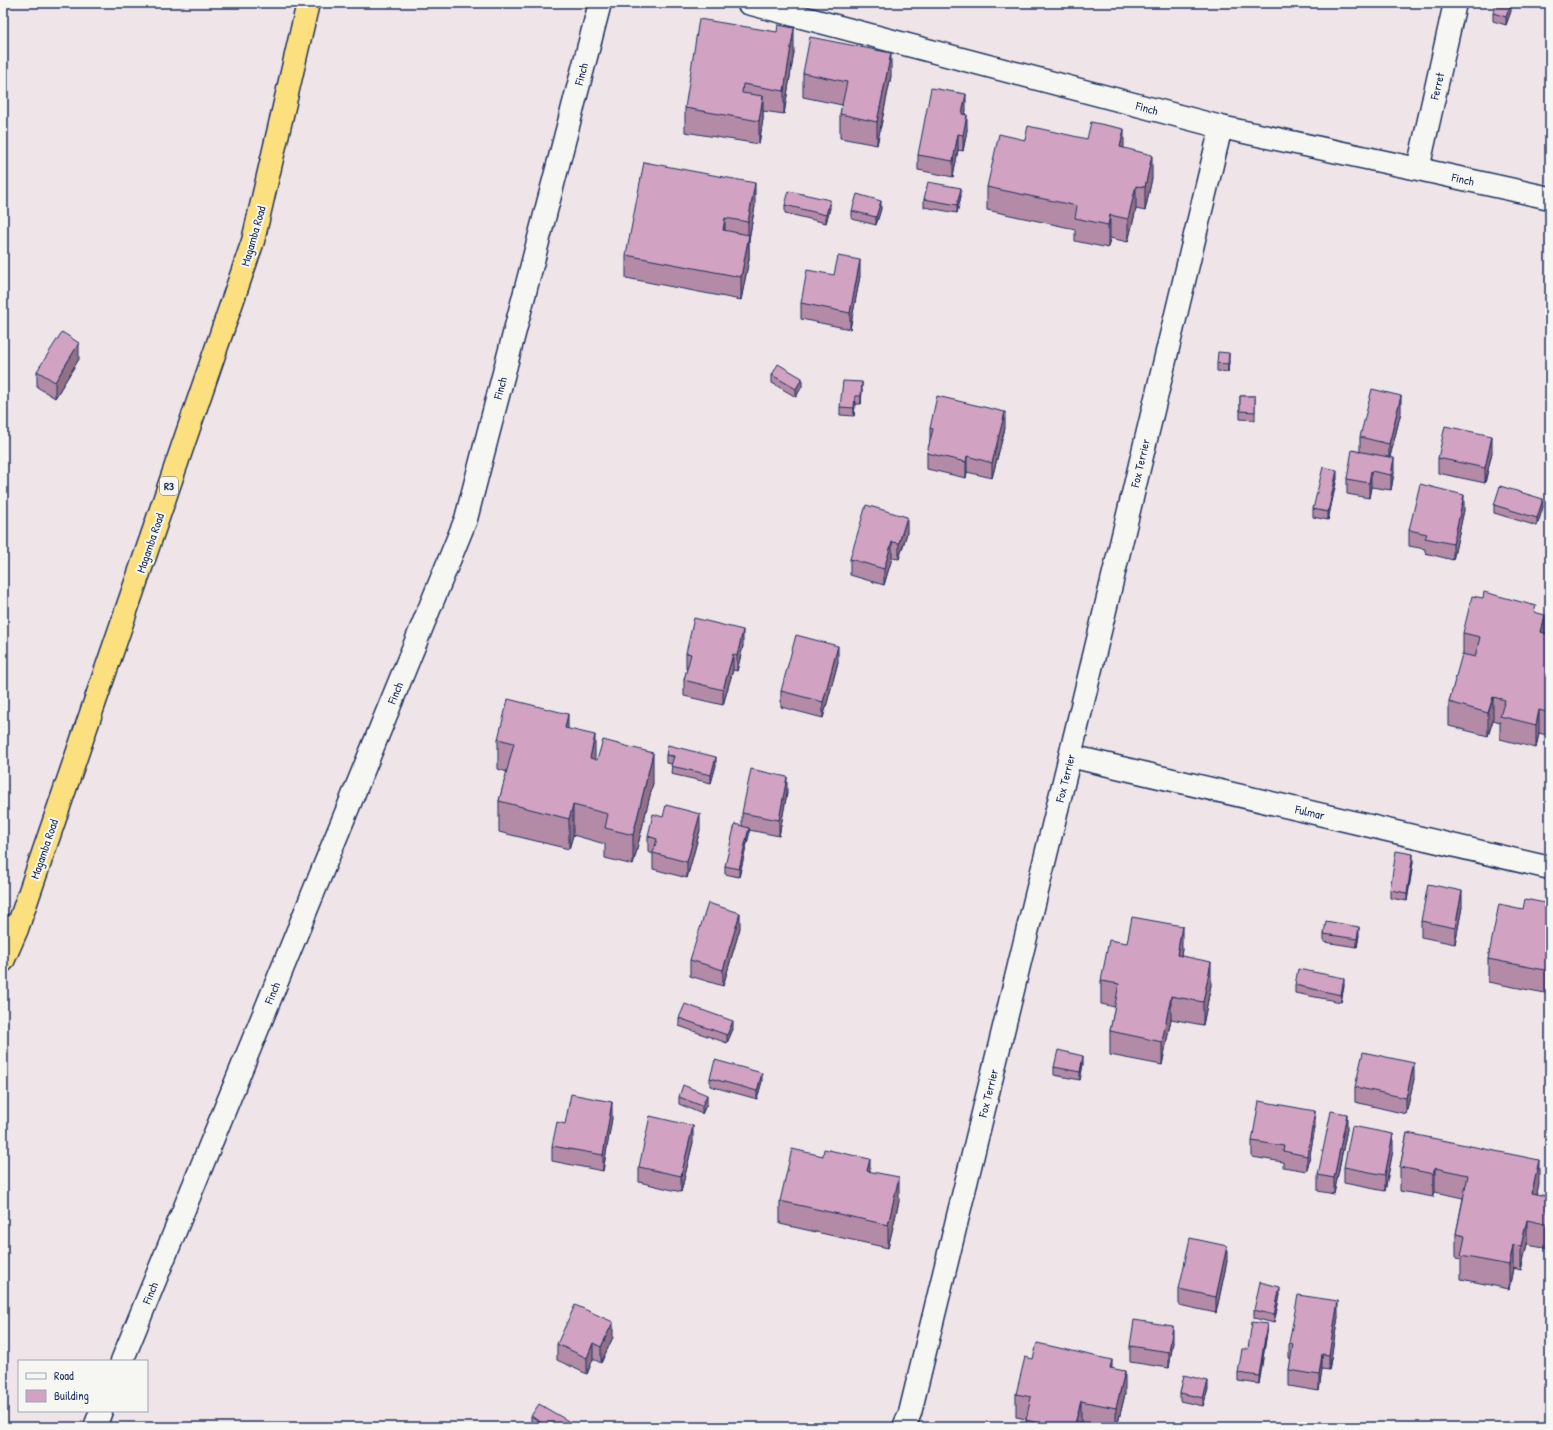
<svg xmlns="http://www.w3.org/2000/svg" width="1553" height="1430" viewBox="0 0 1553 1430" font-family="'Patrick Hand',sans-serif">
	<rect width="100%" height="100%" fill="#efe5e8"/>
	<filter id="ink" filterUnits="userSpaceOnUse"><feTurbulence type="fractalNoise" baseFrequency=".025" numOctaves="2"/><feDisplacementMap in="SourceGraphic" scale="8" xChannelSelector="R" yChannelSelector="G"/><feConvolveMatrix kernelMatrix="1 2 1 2 8 2 1 2 1" color-interpolation-filters="sRGB"/></filter>
	<g filter="url(#ink)">
		<g fill="none" stroke-linecap="round" stroke-linejoin="round">
			<defs>
				<path id="lane" d="M3 921 17 929"/>
				<path id="street" d="M748 3 1221 127 1418 169 1550 198
					M1418 169 1455 3
					M1070 756 1550 868
					M122 1361 466 519 600 3
					M95 1427 101 1411
					M904 1427 910 1413 1070 756 1221 127"/>
				<path id="highway" d="M3 961 17 929 253 241 308 3"/>
			</defs>
			<use href="#lane" stroke="#1b2f5e" stroke-width="17"/>
			<use href="#street" stroke="#1b2f5e" stroke-width="25"/>
			<use href="#highway" stroke="#1b2f5e" stroke-width="25"/>
			<use href="#lane" stroke="#f6f6f2" stroke-width="14"/>
			<use href="#street" stroke="#f6f6f2" stroke-width="22"/>
			<use href="#highway" stroke="#fce080" stroke-width="22"/>
		</g>
		<path fill="#b48ba6" stroke="#1b2f5e" d="M1511 11 1506 25 1493 21V13Z
			M794 52 784 114 763 111V119L759 144 685 132V108Z
			M803 73 891 76 877 145 840 138V114L842 105 803 97Z
			M966 110 965 114 967 130 963 151 958 150 953 177 918 170V155Z
			M1025 140 1124 148 1152 178 1145 211 1136 209 1128 242 1110 238 1108 248 1075 241V229L987 210V187Z
			M961 196 957 213 924 207V199Z
			M785 205 830 208 826 223 785 213Z
			M755 206 749 239V259L741 300 626 278V255Z
			M881 209 876 225 852 219V211Z
			M834 275 860 276 850 329 801 319V303Z
			M79 359 55 398 37 387V371Z
			M1229 361 1228 372 1217 371V363Z
			M772 375 802 386 796 397 772 383Z
			M862 390 861 404H855L854 416 840 415V407Z
			M1240 396H1255V420L1240 419Z
			M1401 412 1390 457 1394 473 1391 490 1371 487 1369 498 1347 494V479L1360 452V437Z
			M930 428H1005L992 478 967 472 966 478 927 469V453L930 441Z
			M1492 452 1485 483 1438 473V458Z
			M1337 478 1328 520 1313 517V509Z
			M1494 505 1543 507 1537 526 1494 513Z
			M1464 510 1453 560 1425 553V549L1409 546V530Z
			M907 533 899 559 892 558 884 585 850 575V559Z
			M1536 613 1545 633 1550 635V736L1539 733 1536 748 1500 739V722L1493 720 1488 736 1449 726V702L1463 654V633Z
			M743 646 737 671 733 670 723 705 684 696V680L687 669H686V653Z
			M838 662 823 718 781 707V691Z
			M568 729 595 760 653 783 633 865 605 858V844L573 835 569 849 499 832V801L507 772 498 769V739Z
			M666 755 716 765 711 783 671 774 672 764 666 763Z
			M787 793 779 836 749 830V835L739 877 725 874V866L742 826V813Z
			M700 830 687 878 653 869V854L648 852V836Z
			M1413 862 1407 901 1390 898V890Z
			M1550 904V994L1488 982V959L1523 909Z
			M1462 907 1455 944 1421 937V921Z
			M740 928 723 986 690 976V960Z
			M1324 934 1359 935 1357 947 1324 942Z
			M1127 943 1182 949 1181 956 1211 985 1203 1025 1171 1019 1162 1065 1110 1055V1031L1115 1007 1101 1004V981Z
			M1295 985 1344 986 1341 1002 1295 993Z
			M679 1018 733 1029 727 1043 679 1026Z
			M1083 1064 1080 1080 1054 1075V1067Z
			M710 1078 762 1081 757 1099 710 1086Z
			M1414 1079 1406 1114 1355 1102V1087Z
			M679 1097 707 1103 702 1114 679 1104Z
			M612 1118 603 1171 552 1161V1146Z
			M1315 1127 1307 1171 1283 1167V1162L1252 1157V1141Z
			M1347 1129 1334 1194 1318 1191V1175Z
			M1407 1133 1539 1184 1536 1194 1550 1197V1248L1527 1244 1521 1270 1513 1268 1509 1289 1461 1279V1259L1456 1258V1234L1463 1198 1435 1192 1433 1197 1400 1191V1167Z
			M693 1142 681 1192 639 1182V1167Z
			M1393 1150 1385 1191 1344 1183V1167Z
			M870 1171 899 1201 888 1248 780 1224V1201Z
			M1227 1261 1216 1313 1179 1305V1289Z
			M1280 1295 1274 1323 1254 1318V1310Z
			M1338 1317 1329 1370 1322 1369 1319 1391 1289 1386V1370L1291 1360 1289 1359V1343Z
			M1267 1332 1259 1384 1238 1381V1373Z
			M613 1337 601 1363 593 1359 587 1374 557 1360V1344Z
			M1173 1342 1169 1368 1130 1362V1346Z
			M1033 1359 1112 1368 1125 1394 1117 1427H1095L1081 1424 1080 1427H1026V1419L1016 1417V1394Z
			M1208 1389 1203 1406 1180 1401V1393Z
			M531 1416 570 1427H535L531 1424Z"/>
		<path fill="#927187" stroke="#1b2f5e" d="M1511 3V11L1506 25V17Z
			M794 28V52L784 114V91Z
			M891 53V76L877 145V122Z
			M966 94V110L962 129V114Z
			M763 96V119L759 144V121Z
			M967 115V130L963 151V135Z
			M1124 129V153L1120 147Z
			M958 134V150L953 177V161Z
			M1152 155V178L1145 211V187Z
			M755 183V206L749 239V259L741 300V277L748 241V222Z
			M1136 186V209L1128 242V219Z
			M961 188V196L957 213V205Z
			M830 200V208L826 223V215Z
			M881 201V209L876 225V217Z
			M1110 215V238L1108 248V225Z
			M725 218V241L723 230Z
			M860 260V276L850 329V313Z
			M79 343V359L55 398V382Z
			M1229 353V361L1228 372V364Z
			M802 378V386L796 397V389Z
			M862 382V390L861 404V396Z
			M855 396V404L854 416V408Z
			M1401 396V412L1389 460V444Z
			M1005 412V428L992 478V463Z
			M1492 436V452L1485 483V468Z
			M967 456V472L966 478V462Z
			M1394 458V473L1391 490V475Z
			M1337 470V478L1328 520V512Z
			M1371 471V487L1369 498V483Z
			M1464 495V510L1453 560V544Z
			M1543 499V507L1537 526V518Z
			M907 517V533L899 559V543Z
			M892 542V558L884 585V569Z
			M1545 615V639L1541 632Z
			M743 630V646L737 671V656Z
			M838 646V662L823 718V702Z
			M733 654V670L723 705V690Z
			M1493 697V720L1488 736V713Z
			M1539 710V733L1536 748V725Z
			M568 714V744L565 728Z
			M595 735V766L590 758Z
			M653 753V783L633 865V835Z
			M716 757V765L711 783V775Z
			M787 777V793L779 836V820Z
			M573 805V835L569 849V819Z
			M700 814V830L687 878V862Z
			M749 828V835L739 877V869Z
			M1413 854V862L1407 901V893Z
			M1462 891V907L1455 944V928Z
			M740 913V928L723 986V970Z
			M1182 926V949L1177 978V955Z
			M1359 927V935L1357 947V939Z
			M1211 962V985L1203 1025V1002Z
			M1344 978V986L1341 1002V995Z
			M1171 996V1019L1162 1065V1042Z
			M733 1021V1029L727 1043V1035Z
			M1083 1056V1064L1080 1080V1072Z
			M1414 1063V1079L1406 1114V1098Z
			M762 1073V1081L757 1099V1091Z
			M707 1095V1103L702 1114V1106Z
			M612 1102V1118L603 1171V1155Z
			M1315 1111V1127L1307 1171V1156Z
			M1347 1114V1129L1334 1194V1178Z
			M693 1126V1142L681 1192V1176Z
			M1393 1134V1150L1385 1191V1175Z
			M870 1159V1182L867 1171Z
			M1539 1160V1184L1532 1216V1193Z
			M1435 1168V1192L1433 1197V1174Z
			M899 1177V1201L888 1248V1225Z
			M1527 1220V1244L1521 1270V1246Z
			M1513 1245V1268L1509 1289V1265Z
			M1227 1246V1261L1216 1313V1297Z
			M1280 1287V1295L1274 1323V1315Z
			M1338 1301V1317L1329 1370V1355Z
			M613 1322V1337L601 1363V1347Z
			M1267 1324V1332L1259 1384V1376Z
			M1173 1326V1342L1169 1368V1352Z
			M593 1343V1359L587 1374V1358Z
			M1322 1354V1369L1319 1391V1375Z
			M1112 1360V1383L1110 1368Z
			M1125 1371V1394L1117 1427H1116V1408Z
			M1208 1381V1389L1203 1406V1398Z
			M1081 1401V1424L1080 1427H1074Z"/>
		<path fill="#d1a2c1" stroke="#1b2f5e" d="M1496 3H1511L1506 17 1493 13Z
			M699 19 777 32 778 25 794 28 784 91 743 84 742 93 763 96 759 121 685 108Z
			M810 37 891 53 877 122 840 114 847 82 803 73Z
			M931 88 966 94 962 114 967 115 963 135 958 134 953 161 918 155Z
			M1091 122 1124 129 1120 147 1152 155 1145 187 1136 186 1128 219 1110 215 1108 225 1075 218 1077 206 987 187 999 134 1025 140 1028 126 1087 139Z
			M644 162 755 183 748 222 725 218 723 230 749 235 741 277 626 255Z
			M928 182 961 188 957 205 924 199Z
			M789 191 830 200 826 215 785 205Z
			M857 194 881 201 876 217 852 211Z
			M838 256 860 260 850 313 801 303 807 270 834 275Z
			M62 332 79 343 55 382 37 371Z
			M1218 352 1229 353 1228 364 1217 363Z
			M778 364 802 378 796 389 772 375Z
			M843 381 862 382 861 396H855L854 408 840 407Z
			M1372 389 1401 396 1389 444 1360 437Z
			M937 396 1005 412 992 463 967 456 966 462 927 453 933 429 930 428Z
			M1240 396H1255V412L1240 411Z
			M1445 426 1492 436 1485 468 1438 458Z
			M1352 450 1394 458 1391 475 1371 471 1369 483 1347 479Z
			M1323 467 1337 470 1328 512 1313 509Z
			M1420 484 1464 495 1453 544 1425 538 1427 534 1409 530Z
			M1500 486 1543 499 1537 518 1494 505Z
			M866 505 907 517 899 543 892 542 884 569 850 559Z
			M1484 592 1536 606 1534 612 1545 615 1541 632 1550 635V713L1539 710 1536 725 1500 716 1505 700 1493 697 1488 713 1449 702 1462 654 1475 657 1480 637 1463 633 1472 596 1483 598Z
			M694 618 743 630 737 656 733 654 723 690 684 680 691 654 686 653Z
			M796 635 838 646 823 702 781 691Z
			M508 699 568 714 565 728 595 735 590 758 597 760 603 740 653 753 633 835 605 828 608 814 573 805 569 819 499 801 514 743 498 739Z
			M668 745 716 757 711 775 671 766 674 756 666 755Z
			M751 769 787 777 779 820 742 813Z
			M666 805 700 814 687 862 653 853 657 839 648 836 653 814 663 817Z
			M735 824 749 828 739 869 725 866Z
			M1396 851 1413 854 1407 893 1390 890Z
			M1428 884 1462 891 1455 928 1421 921Z
			M1525 899 1550 904V971L1488 959 1499 904 1523 909Z
			M708 903 740 913 723 970 690 960Z
			M1132 917 1182 926 1177 955 1211 962 1203 1002 1171 996 1162 1042 1110 1031 1119 984 1101 981 1109 940 1127 943Z
			M1326 921 1359 927 1357 939 1324 934Z
			M1298 969 1344 978 1341 995 1295 985Z
			M685 1004 733 1021 727 1035 679 1018Z
			M1058 1050 1083 1056 1080 1072 1054 1067Z
			M1363 1052 1414 1063 1406 1098 1355 1087Z
			M715 1060 762 1073 757 1091 710 1078Z
			M683 1085 707 1095 702 1106 679 1097Z
			M571 1094 612 1102 603 1155 552 1146 557 1122 565 1124Z
			M1259 1101 1315 1111 1307 1156 1283 1151 1284 1146 1252 1141Z
			M1331 1111 1347 1114 1334 1178 1318 1175Z
			M650 1116 693 1126 681 1176 639 1167Z
			M1352 1126 1393 1134 1385 1175 1344 1167Z
			M1407 1133 1539 1160 1532 1193 1550 1197V1225L1527 1220 1521 1246 1513 1245 1509 1265 1461 1256 1465 1236 1456 1234 1468 1175 1435 1168 1433 1174 1400 1167Z
			M792 1149 823 1156 824 1149 870 1159 867 1171 899 1177 888 1225 780 1201Z
			M1190 1238 1227 1246 1216 1297 1179 1289Z
			M1260 1282 1280 1287 1274 1315 1254 1310Z
			M1298 1295 1338 1301 1329 1355 1322 1354 1319 1375 1289 1370 1293 1344 1289 1343Z
			M575 1305 613 1322 601 1347 593 1343 587 1358 557 1344Z
			M1134 1320 1173 1326 1169 1352 1130 1346Z
			M1252 1322 1267 1324 1259 1376 1238 1373 1242 1349H1248Z
			M1037 1343 1112 1360 1110 1368 1125 1371 1116 1408 1081 1401 1074 1427H1045L1046 1425 1026 1420 1031 1397 1016 1394 1025 1357 1033 1359Z
			M1184 1375 1208 1381 1203 1398 1180 1393Z
			M539 1404 570 1422 567 1427H548L531 1416Z"/>
	</g>
	<g text-anchor="middle" dominant-baseline="central" stroke-width="4" stroke-linejoin="round" paint-order="stroke">
		<rect fill="#f6f6f2" stroke="#5d6b8a" stroke-width="1" x="160" y="477" width="18" height="18" rx="3"/>
		<g font-size="11" font-weight="bold" fill="#1b2f5e">
			<text x="169" y="486">R3</text>
		</g>
		<g font-size="12" fill="#1b2f5e" stroke="#f6f6f2">
			<text transform="translate(581 74) rotate(-75)">Finch</text>
			<text transform="translate(1437 86) rotate(-77)">Ferret</text>
			<text transform="translate(1147 108) rotate(15)">Finch</text>
			<text transform="translate(1463 179) rotate(13)">Finch</text>
			<text transform="translate(253 236) rotate(-74)">Magamba Road</text>
			<text transform="translate(500 388) rotate(-75)">Finch</text>
			<text transform="translate(1140 463) rotate(-77)">Fox Terrier</text>
			<text transform="translate(150 543) rotate(-71)">Magamba Road</text>
			<text transform="translate(395 693) rotate(-68)">Finch</text>
			<text transform="translate(1065 778) rotate(-76)">Fox Terrier</text>
			<text transform="translate(1310 812) rotate(13)">Fulmar</text>
			<text transform="translate(44 849) rotate(-71)">Magamba Road</text>
			<text transform="translate(272 993) rotate(-68)">Finch</text>
			<text transform="translate(988 1093) rotate(-76)">Fox Terrier</text>
			<text transform="translate(150 1293) rotate(-68)">Finch</text>
		</g>
	</g>
	<rect width="1553" height="1430" fill="none" stroke="#f6f6f2" stroke-width="16"/>
	<rect x="8" y="8" width="1537" height="1414" fill="none" stroke="#1b2f5e" stroke-width="1.5" filter="url(#ink)"/>
	<rect x="18" y="1360" width="130" height="52" fill="#f6f6f2" stroke="#9ea6b7"/>
	<rect x="26" y="1373" width="20" height="6" fill="#f6f6f2" stroke="#9ea6b7"/>
	<text x="54" y="1380" font-size="12" fill="#1b2f5e">Road</text>
	<rect x="26" y="1390" width="20" height="12" fill="#d1a2c1" stroke="#9ea6b7"/>
	<text x="54" y="1400" font-size="12" fill="#1b2f5e">Building</text>
</svg>
